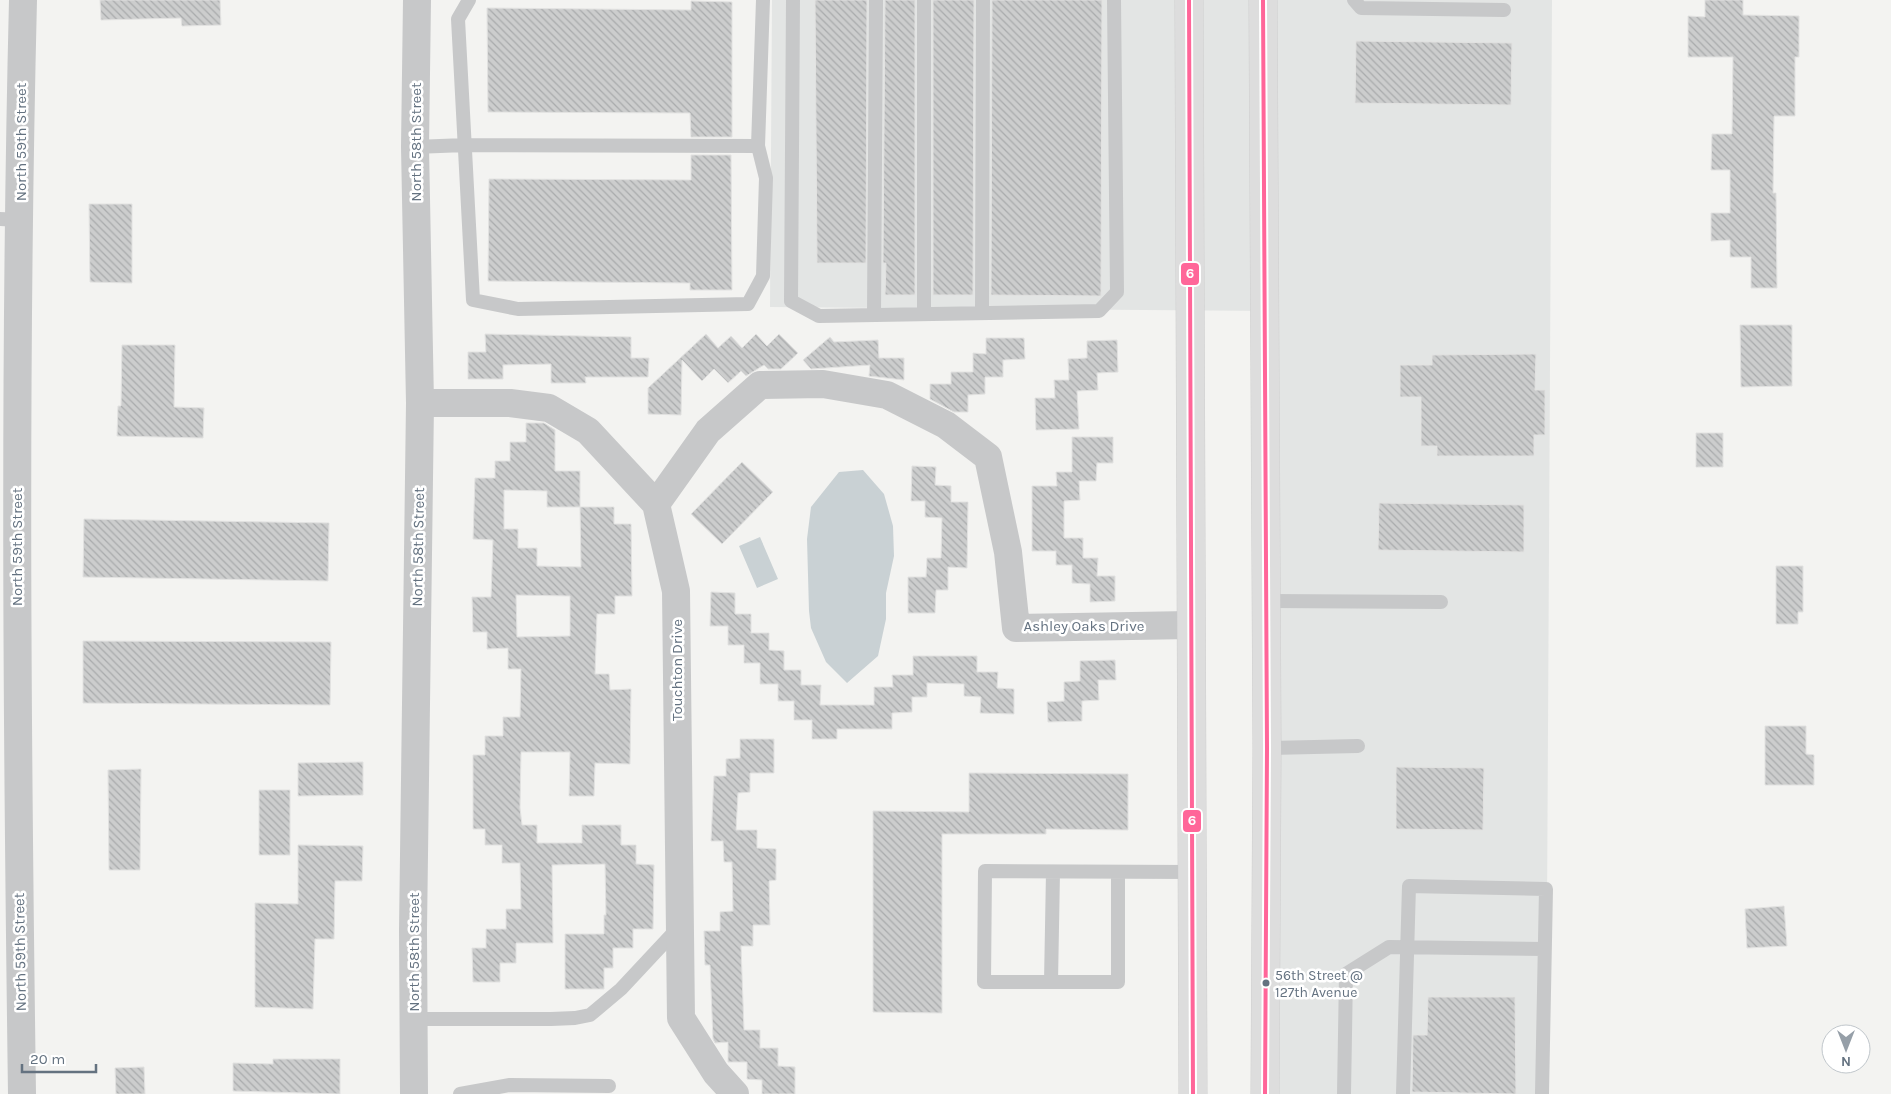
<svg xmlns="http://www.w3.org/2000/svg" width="1891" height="1094" viewBox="0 0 1891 1094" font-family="Karla,sans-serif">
	<defs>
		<pattern id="building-back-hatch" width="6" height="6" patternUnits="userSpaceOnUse" patternTransform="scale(1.25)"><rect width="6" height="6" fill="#cccdcd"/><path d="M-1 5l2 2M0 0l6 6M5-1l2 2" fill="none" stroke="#a9abac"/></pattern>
	</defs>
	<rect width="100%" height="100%" fill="#f3f3f1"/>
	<path fill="#e3e5e4" d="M772 0H1552L1546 1094H1275L1271 311 770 307Z"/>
	<path fill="#c9d1d4" d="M863 470 884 494 893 526 894 556 886 593V619L878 656 847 683 826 662 811 628 809 611 807 539 811 507 839 472Z
		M760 537 778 579 757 588 739 546Z"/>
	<path fill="url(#building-back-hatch)" stroke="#e2e2e1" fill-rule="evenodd" d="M100 0H220L221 25 182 26 181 18 101 20Z
		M815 0H867L866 263H817Z
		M885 0H915V295H885L886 263H883Z
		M933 0H974L973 295H933Z
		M992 0H1102L1101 296 991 295Z
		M1705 0H1743V15L1799 16V57H1795V116H1774L1773 193H1776L1777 288H1751V257H1730V240L1711 241V213H1730V170H1711L1712 134H1732L1733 57H1688V16L1705 17Z
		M691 1 732 2V137H691L690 113 488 112 487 8 691 10Z
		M1356 41 1512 43 1511 105 1355 103Z
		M691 155H731L732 290H690V283L488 281 489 179 691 180Z
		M89 204H132V283L90 282Z
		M1740 325H1792V386L1741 387Z
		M485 334 631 337V358H649L648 377H585L586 383H551V364L503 365V379H468V352H486Z
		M706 334 718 348 731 336 742 348 756 334 767 346 779 334 798 353 781 369H768L764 365 746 376 741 371 728 383 714 369 702 381 682 360 681 415 648 414V388Z
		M830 337 834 342 878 340 879 358H904V380L869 376 870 365 811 369 803 360Z
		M986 338H1024L1025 359 1003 360V377H985V394L968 395V412H954L930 399V384H951V372H973V353L986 354Z
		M1117 340 1118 372 1097 373 1098 390 1077 391 1079 429 1036 430 1035 398H1055L1054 380H1069L1068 359 1087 358V341Z
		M122 345H175L174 407 204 408 203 438 117 436 118 406H121Z
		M1536 354 1535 390H1545V435H1534V456H1437V446H1421V397H1400V365H1432V355Z
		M526 423H544L555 430V471H580V507H547V491L504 490V529H518V548H537V566L581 567 580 507H614V524H631L632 596H615V614H597L595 674H609L610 690 631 689 630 764 595 763 594 796H569L570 752H521L520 808 522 825H537V843H582V825H621V845H636V864L654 865 653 929H633V948H613V968H604V989H565V934H604V915H606L605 864 552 865 553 943H516V963H500V982H473L472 948H486V929H506V909H521L520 863H502V845H485V829H473V755H485V736H503V717H520L521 669H508V648L487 649V632H473L472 597H491L493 540 473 539 475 478H495V461H510V442H526ZM516 595 570 596V636L517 637Z
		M1696 433H1723V467H1696Z
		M1072 437H1113V463H1097L1096 481H1079L1080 500 1064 501V538H1083V558H1098L1097 576H1115V601L1090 602V584L1072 583V565H1056V551H1032V486H1057L1056 472H1072Z
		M742 462 773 492 722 544 691 514Z
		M912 466 936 467 935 485 951 486V502H968L967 568 948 567V590H936L935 613H908V577H926L927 558H941L942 518 925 517V501H911Z
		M1379 503 1524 505V552L1378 550Z
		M84 519 329 523 328 581 83 577Z
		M1776 566H1803V612H1798V624H1776Z
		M711 592 735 593V614H751V633H769V650L784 651V670H801V685H821L820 705H874V687H893L892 675H913V656H977V672H998L997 688 1014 689V714L980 713 981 697 964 696V684L927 683V697H912V712L892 713V729H837V739H812V720H794V701H778V684H760V663H744V645H728V626H710Z
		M83 641 331 642 330 705 83 703Z
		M1115 660 1116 680H1098L1099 700 1082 701V721L1048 722 1047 702 1064 701V682L1080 681V661Z
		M1765 726H1806V754L1814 755V785H1765Z
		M740 739H774V773H750V792L738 793 736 830H757V848L776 849V880L769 881 770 925H753V946H741L744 1030H760V1048H778V1066L795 1067V1094H762V1080L747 1079V1062H728V1042L715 1043 713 1039 710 965H705L704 931H720V912L733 911 732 862H724L723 841H711L714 776H726V759L740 758Z
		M363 762V795L298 796V763Z
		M1396 767 1484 768 1483 830 1396 829Z
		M141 769 140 870H109L108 770Z
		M969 773 1128 774V830L1046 829V834H942V1013L873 1012V811L969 812Z
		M259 790H290V855H259Z
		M298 845 363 846 362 881H335L334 939H315L313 1009 255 1007V903L298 904Z
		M1784 906 1787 946 1747 948 1745 909Z
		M1428 997H1515L1516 1094 1412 1092 1413 1035H1427Z
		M273 1059H340V1094L233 1091V1063L273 1064Z
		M144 1067 145 1094H116L115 1068Z"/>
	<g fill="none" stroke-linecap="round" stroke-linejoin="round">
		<defs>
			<path id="secondary" d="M1189 0 1193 1094
				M1263 0 1267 748 1265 1094"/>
		</defs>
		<use href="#secondary" stroke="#cfcfcf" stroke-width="29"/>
		<path stroke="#c7c8c9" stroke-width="14" d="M469 0 458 19 473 300 518 309 748 304 763 276 766 178 758 146 763 0
			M793 0 791 301 819 316 1099 311 1117 292 1114 0
			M924 0V314
			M1354 0 1361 8 1504 10
			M415 147 465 145 758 146
			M0 219 20 220
			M982 313 983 0
			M874 315 876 0
			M1265 601 1441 602
			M1267 748 1358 746
			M1118 872V982H984L985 871 1192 872
			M1051 982 1053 872
			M413 1019H551L575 1018 590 1015 621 989 678 928
			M460 1094 510 1085 609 1086
			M1344 1094 1346 974 1389 947 1544 949
			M1403 1094 1409 886 1546 889 1542 1094"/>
		<path stroke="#c7c8c9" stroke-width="28" d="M420 403H510L549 408 588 431 656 504 676 591 681 1018 716 1073 735 1094
			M656 504 708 431 760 385 823 384 887 395 946 425 988 457 1008 552 1016 628 1190 625
			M22 1094C17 729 14 365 23 0
			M414 1094 413 930 420 403 415 147 417 0"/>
		<use href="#secondary" stroke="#ddd" stroke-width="28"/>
		<defs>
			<path id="bus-1" d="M1189 0 1193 1094
				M1263 0 1267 748 1265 1094"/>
		</defs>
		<use href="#bus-1" stroke="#fff" stroke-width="8"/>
		<use href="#bus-1" stroke="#f69" stroke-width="4"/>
	</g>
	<circle fill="#647280" stroke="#fff" stroke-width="2" cx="1266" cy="983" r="4.5"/>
	<g text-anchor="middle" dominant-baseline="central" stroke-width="5" stroke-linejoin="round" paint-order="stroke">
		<g font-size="14" fill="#647280" stroke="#fff" text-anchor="start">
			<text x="1275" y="975">56th Street @<tspan x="1275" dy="17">127th Avenue</tspan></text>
		</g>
		<g font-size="15" fill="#647280" stroke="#fff">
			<text transform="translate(21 142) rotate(-90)">North 59th Street</text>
			<text transform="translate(416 142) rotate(-90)">North 58th Street</text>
			<text transform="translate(17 547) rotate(-90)">North 59th Street</text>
			<text transform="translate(418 547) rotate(-89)">North 58th Street</text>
			<text x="1084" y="626">Ashley Oaks Drive</text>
			<text transform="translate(677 670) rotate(-90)">Touchton Drive</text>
			<text transform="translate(20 952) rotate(-91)">North 59th Street</text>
			<text transform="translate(414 952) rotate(-90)">North 58th Street</text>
		</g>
	</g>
	<g stroke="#fff" stroke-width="2">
		<rect x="1180" y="262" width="20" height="24" rx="5" fill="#f69"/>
		<rect x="1182" y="809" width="20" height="24" rx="5" fill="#f69"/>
	</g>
	<g font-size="14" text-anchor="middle" font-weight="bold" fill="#fff">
		<text x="1190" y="278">6</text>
		<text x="1192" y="825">6</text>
	</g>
	<g transform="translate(1846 1049) rotate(180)"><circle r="24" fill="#ffffff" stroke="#c1c7cc"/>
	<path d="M0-4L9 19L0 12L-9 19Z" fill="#969fa8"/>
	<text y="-8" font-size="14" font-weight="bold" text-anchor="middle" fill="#647280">N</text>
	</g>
	<path d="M22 1064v8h74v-8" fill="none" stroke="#647280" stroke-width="2.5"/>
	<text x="30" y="1064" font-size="15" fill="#647280" stroke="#ffffff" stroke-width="4" paint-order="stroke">20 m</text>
</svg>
